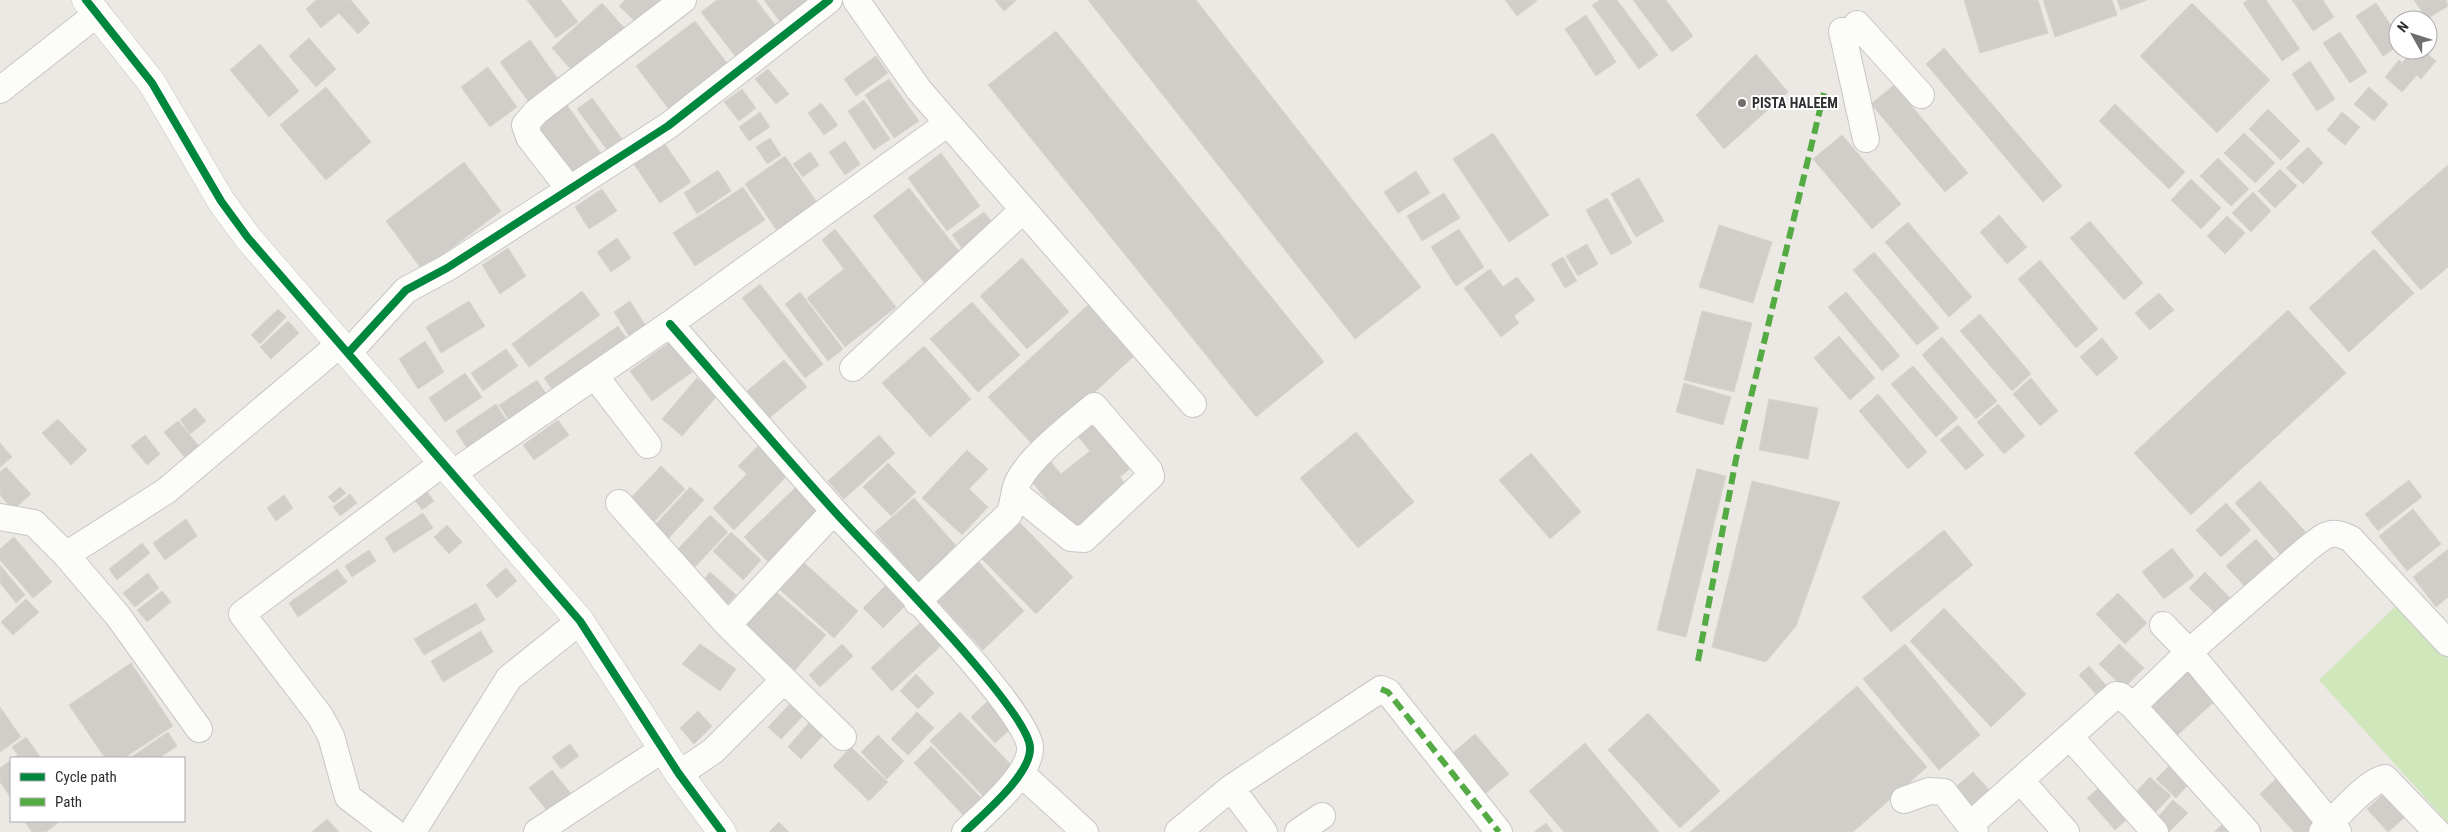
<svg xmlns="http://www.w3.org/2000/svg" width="2448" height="832" viewBox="0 0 2448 832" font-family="'Roboto Condensed',sans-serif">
	<rect width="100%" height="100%" fill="#ece8e4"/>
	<path fill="#d0e7bc" d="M2401 601 2448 658V823L2319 680Z"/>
	<path fill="#d1ceca" stroke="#d7d4d0" d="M316 0H351L370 23 358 34 339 13 321 28 306 9Z
		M527 0H561L578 22 556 38Z
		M625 0H667L641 27 619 6Z
		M717 0H756L782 34 742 65 701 12Z
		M764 0H821L785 28Z
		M995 0H1017L1004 11Z
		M1088 0H1196L1421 287 1355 339Z
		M1505 0H1536L1537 1 1517 16Z
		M1600 0H1617L1658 55 1639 69 1592 5Z
		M1633 0H1666L1693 36 1672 52Z
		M1964 0H2038L2048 33 1980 53Z
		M2043 0H2112L2117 15 2055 37Z
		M2117 0H2147L2121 10Z
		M2248 0H2266L2300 49 2282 61 2243 3Z
		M2292 0H2323L2334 17 2313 31Z
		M2414 0H2446L2448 6 2427 19Z
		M602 3 627 31 577 76 552 48Z
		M2192 3 2270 80 2217 133 2140 56Z
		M2376 3 2398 36V46L2383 56 2356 16Z
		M1586 15 1616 62 1596 76 1565 29Z
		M695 21 733 71 674 116 636 66Z
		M1056 31 1324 362 1256 417 988 85Z
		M2340 32 2367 72 2350 83 2323 43Z
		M309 38 336 69 316 87 289 56Z
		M530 40 558 79 528 101 500 62Z
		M260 44 299 91 269 117 230 70Z
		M1944 48 2062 186 2043 202 1926 64Z
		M2413 50H2423L2436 61 2421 79 2402 63Z
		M1756 54 1788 92 1724 149 1696 115Z
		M876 56 888 73 856 96 844 79Z
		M2399 60 2417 75 2402 92 2385 77Z
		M2310 61 2335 99 2317 111 2292 74Z
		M488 67 517 107 490 127 461 87Z
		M768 69 789 94 776 104 755 79Z
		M889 79 919 121 894 138 865 95Z
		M1894 85 1968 173 1945 192 1871 104Z
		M326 87 371 142 326 180 280 125Z
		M2369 87 2388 104 2374 121 2354 104Z
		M742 89 756 108 739 121 724 102Z
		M592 98 628 147 613 158 577 109Z
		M864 100 890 139 874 150 848 111Z
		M565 102 604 158 573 180 534 123Z
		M821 103 838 125 824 135 808 113Z
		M2115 104 2185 172 2169 189 2099 121Z
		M2268 109 2300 141 2281 160 2249 129Z
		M760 112 770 127 749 141 739 127Z
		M2342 112 2360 127 2345 145 2327 130Z
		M1493 133 1549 215 1509 242 1453 159Z
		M2244 133 2275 163 2255 183 2224 153Z
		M1842 135 1901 204 1872 229 1813 159Z
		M770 138 781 155 767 164 756 147Z
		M845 141 860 164 845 175 829 152Z
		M665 144 691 182 660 203 634 164Z
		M2308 147 2323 163 2303 184 2286 168Z
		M810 152 819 165 803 177 793 164Z
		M941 153 980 206 947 231 908 178Z
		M785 156 818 204 778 232 745 184Z
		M2218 158 2249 189 2231 206 2200 176Z
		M464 162 501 211 422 270 386 221Z
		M2448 165V267L2421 290 2371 232Z
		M2280 169 2297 186 2275 208 2258 191Z
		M718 170 731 191 697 214 684 193Z
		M1416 171 1430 193 1398 213 1384 192Z
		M1639 178 1664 221 1636 237 1611 194Z
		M2191 179 2221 208 2201 229 2171 200Z
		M743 187 765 220 695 266 673 233Z
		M909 188 966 260 929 289 873 216Z
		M602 189 617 211 589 229 575 207Z
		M2253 192 2271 211 2251 232 2232 213Z
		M1444 193 1460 218 1422 241 1407 216Z
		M1607 198 1632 243 1611 255 1586 210Z
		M984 212 996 227 964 251 952 235Z
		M1999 215 2027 247 2007 264 1980 232Z
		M2227 216 2245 233 2225 254 2207 236Z
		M2090 221 2143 283 2124 300 2070 238Z
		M1908 222 1972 297 1949 317 1885 242Z
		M1719 225 1772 242 1753 303 1699 287Z
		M835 229 896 307 845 347 807 298 844 269 822 240Z
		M1459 229 1484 267 1456 286 1431 247Z
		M617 238 631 258 611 272 597 252Z
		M1587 244 1598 264 1578 276 1566 256Z
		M508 248 526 276 500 294 482 265Z
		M2374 249 2414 293 2349 352 2309 308Z
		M1874 252 1939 328 1917 345 1853 270Z
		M1563 257 1577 281 1565 288 1551 264Z
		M1022 258 1069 312 1027 349 980 296Z
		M2040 260 2098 329 2076 348 2018 279Z
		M1490 269 1503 287 1517 277 1535 300 1514 316 1519 323 1501 337 1464 288Z
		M760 284 823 364 805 378 742 298Z
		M582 291 600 315 529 367 512 344Z
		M800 292 843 349 828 361 785 304Z
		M1846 292 1900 356 1882 371 1828 307Z
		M2159 293 2174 310 2150 330 2135 313Z
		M469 301 485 326 441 353 426 327Z
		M630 301 647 328 631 339 614 312Z
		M972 302 1020 355 978 392 930 339Z
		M1088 305 1134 356 1035 447 988 397Z
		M278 309 286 317 260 344 251 335Z
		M2288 310 2346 373 2191 515 2134 453Z
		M1702 311 1752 323 1734 392 1684 380Z
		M1980 314 2031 374 2012 391 1960 331Z
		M288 321 299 333 271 359 260 347Z
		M618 326 629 342 555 393 544 378Z
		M1839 336 1875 378 1850 400 1814 358Z
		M1942 337 1997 401 1976 419 1922 355Z
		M2102 338 2118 358 2097 376 2080 357Z
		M425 341 444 372 418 389 399 359Z
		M670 342 692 372 652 401 630 371Z
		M924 346 971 399 930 437 882 383Z
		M506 349 518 366 483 391 471 373Z
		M784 360 807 387 769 418 747 391Z
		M1913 366 1958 418 1936 437 1891 384Z
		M465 373 482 397 445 422 429 398Z
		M697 378 717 396 682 436 662 419Z
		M2031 378 2058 411 2040 426 2013 394Z
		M537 380 550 400 512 425 499 405Z
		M1684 383 1731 397 1723 425 1676 412Z
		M1878 394 1927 452 1908 469 1859 411Z
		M1769 399 1818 408 1808 459 1759 450Z
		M496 404 512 429 472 456 456 431Z
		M1998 404 2025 436 2004 454 1977 422Z
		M195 408 206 421 190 434 180 420Z
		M58 419 87 450 71 465 42 433Z
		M1094 419 1134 465 1120 477 1127 486 1073 531 1026 475 1047 457 1061 474 1090 451 1076 434Z
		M558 420 569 435 534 460 523 445Z
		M178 421 204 452 190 464 164 432Z
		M1958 425 1984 455 1966 470 1940 440Z
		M1356 432 1414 502 1358 548 1300 478Z
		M145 435 160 454 147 465 131 446Z
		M879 435 895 453 844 499 828 481Z
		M0 443 12 457 0 467Z
		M758 446 787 476 734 530 713 508 747 474 738 466Z
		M967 450 988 469 969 489 988 507 962 535 922 498Z
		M1531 453 1581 512 1550 539 1499 480Z
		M888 463 916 492 891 516 863 487Z
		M661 466 685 489 652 524 628 501Z
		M6 467 31 494 13 510 0 495V472Z
		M1697 469 1726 476 1686 637 1657 630Z
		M2409 480 2422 497 2378 531 2365 514Z
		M1752 481 1840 502 1796 626 1766 662 1712 647Z
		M2260 481 2310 537 2285 560 2235 503Z
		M797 486 824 514 771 565 744 537Z
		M340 487 346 493 334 503 328 497Z
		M423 487 434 501 422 510 412 496Z
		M690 487 704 500 666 541 652 528Z
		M350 494 357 503 340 516 333 507Z
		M284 495 293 508 276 521 267 508Z
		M914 498 959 549 920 584 875 532Z
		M2226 503 2251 530 2221 557 2196 530Z
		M2413 509 2441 544 2407 571 2379 536Z
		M423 513 433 528 394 553 385 538Z
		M710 515 728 532 693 569 675 552Z
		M186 519 197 536 165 560 153 543Z
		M1020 523 1073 577 1036 614 982 559Z
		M447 525 462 542 449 554 434 537Z
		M1944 530 1973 565 1891 632 1862 597Z
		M731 532 761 560 743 580 713 551Z
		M14 537 52 582 33 598 0 560V549Z
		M2256 539 2278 564 2248 590 2226 566Z
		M142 543 150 553 117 580 109 569Z
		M2172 548 2194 576 2164 599 2142 572Z
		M2448 549V597L2436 607 2413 577Z
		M369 550 376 561 352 577 345 566Z
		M975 558 1024 611 983 650 934 597Z
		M802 561 858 611 834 638 778 588Z
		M0 565 25 595 16 603 0 583Z
		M506 568 517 581 497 598 486 585Z
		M337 569 347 582 298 617 289 603Z
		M710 572 736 595 723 609 698 586Z
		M2205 572 2230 598 2215 613 2189 588Z
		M148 573 159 588 135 607 123 593Z
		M885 586 905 606 883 628 863 608Z
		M162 591 171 602 147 622 137 610Z
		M775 591 826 635 795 670 745 625Z
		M2118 593 2147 623 2125 644 2096 614Z
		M26 599 39 612 13 635 1 622Z
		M476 603 485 620 424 655 414 639Z
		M1944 608 2026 694 1991 727 1910 641Z
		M923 620 944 643 892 691 871 668Z
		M481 631 493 652 443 682 431 661Z
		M700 644 736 669 720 691 682 664Z
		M842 644 853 656 820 687 809 675Z
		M1905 644 1980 735 1939 770 1863 679Z
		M2119 644 2144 668 2124 688 2099 664Z
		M131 663 173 726 124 758H105L69 705Z
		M2089 666 2111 691 2101 700 2079 675Z
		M2184 668 2215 701 2172 740 2142 707Z
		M916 674 934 693 918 709 900 691Z
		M1857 686 1927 767 1853 832H1690Z
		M989 700 1014 726 995 743 971 717Z
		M793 701 806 713 781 739 768 727Z
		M0 707 21 737 0 752Z
		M698 711 712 726 694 744 680 728Z
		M917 712 934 728 908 755 891 739Z
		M960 712 1018 772 988 801 930 741Z
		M1648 713 1720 791 1680 828 1608 750Z
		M813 718 827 731 801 759 788 747Z
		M168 732 177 746 159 758H130Z
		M1475 734 1509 774 1480 798 1447 758Z
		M878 735 904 761 887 779 861 752Z
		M26 737 41 758H13L18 755 12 747Z
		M1585 743 1659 832H1564L1529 791Z
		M570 744 579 756 561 769 552 757Z
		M931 746 984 801 966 818 914 763Z
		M851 747 888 782 869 801 833 766Z
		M2176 759 2195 777 2176 798 2156 779Z
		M11 760V798L0 782V768Z
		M552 770 576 800 553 818 529 788Z
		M1973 772 1994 795 1971 815 1951 791Z
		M2283 772 2328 822 2318 832H2294L2260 794Z
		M2150 777 2171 796 2152 816 2132 796Z
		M2108 780 2135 812 2115 830 2087 798Z
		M2389 789 2411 812 2388 832 2367 809Z
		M2173 800 2188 813 2169 832 2155 820Z
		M2231 816 2246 832H2214Z
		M327 819 339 832H312Z
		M24 821H56L58 823 46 832H32Z
		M779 822 789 832H769Z
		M1546 823 1553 832H1534Z"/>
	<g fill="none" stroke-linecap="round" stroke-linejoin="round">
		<defs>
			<path id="minor" d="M856 0 919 90 1193 404
				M1857 24 1921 95
				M1842 31 1866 139
				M0 90 98 13
				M570 190 529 137 525 125 536 112 683 0
				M670 324C725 387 779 450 835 512 869 550 1027 708 1030 747 1032 774 983 814 965 832
				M349 352 406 290 447 268 668 126 829 0
				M853 368 1023 210
				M595 376 648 445
				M452 474 670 324 948 123
				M619 503 728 625 834 511
				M0 517 34 523 66 555 166 491 340 344
				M66 555 118 616 199 729
				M917 602 1009 514C1014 504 1013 494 1017 484 1028 458 1072 425 1094 406L1149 470 1151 476 1084 539 1071 538 1015 493
				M728 625 843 737
				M2133 706 2189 652 2163 625
				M2070 737 2155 832
				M679 774 713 751 784 680
				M1022 774 1085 832
				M2021 781 2066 832
				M1231 788 1264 832
				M1904 800 1929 791 1944 792 1975 832
				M1970 825 2116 695 2121 696 2133 706 2247 832
				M394 832 348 797 331 736 320 716 242 614 443 463
				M415 832V828L509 678 580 621
				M537 832 663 749
				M1178 832 1231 788 1381 689 1388 692 1499 832
				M1298 832 1322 816
				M2322 832 2330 823 2189 652 2307 549C2324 536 2330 528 2351 539L2448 643
				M2338 832 2330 823C2344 810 2367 782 2385 778L2437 832"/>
			<path id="tertiary" d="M86 0 152 83 221 201 248 238 580 621 679 774 722 832"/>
		</defs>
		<use href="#minor" stroke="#c8c6c6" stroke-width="28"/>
		<use href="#tertiary" stroke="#c8c6c6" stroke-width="29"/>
		<use href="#minor" stroke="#fcfcfb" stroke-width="26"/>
		<use href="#tertiary" stroke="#fcfcfb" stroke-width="28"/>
		<path stroke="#54ab44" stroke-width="6" stroke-dasharray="12 6" stroke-linecap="butt" d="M1698 661 1736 459 1824 93
			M1381 689 1388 692 1499 832"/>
		<defs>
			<path id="cycleway" d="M86 0 152 83 221 201 248 238 580 621 679 774 722 832
				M670 324C725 387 779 450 835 512 869 550 1027 708 1030 747 1032 774 983 814 965 832
				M349 352 406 290 447 268 668 126 829 0"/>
		</defs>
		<use href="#cycleway" stroke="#fff" stroke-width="11"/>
		<use href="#cycleway" stroke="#00873e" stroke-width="8"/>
	</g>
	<circle fill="#706f6e" stroke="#fff" stroke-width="2" cx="1742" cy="103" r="5"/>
	<g text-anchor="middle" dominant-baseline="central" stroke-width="4" stroke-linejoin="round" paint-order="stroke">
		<g font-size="14" font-weight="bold" fill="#2e2e2e" stroke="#fff" text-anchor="start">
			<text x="1752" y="103">PISTA HALEEM</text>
		</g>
	</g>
	<rect x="10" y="757" width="175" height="65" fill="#ffffff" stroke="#ababab"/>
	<rect x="20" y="773" width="25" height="8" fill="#00873e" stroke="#ababab"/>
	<text x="55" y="782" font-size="15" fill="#2e2e2e">Cycle path</text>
	<rect x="20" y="798" width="25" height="8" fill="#54ab44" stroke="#ababab"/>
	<text x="55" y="807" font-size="15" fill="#2e2e2e">Path</text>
	<g transform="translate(2413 35) rotate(309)"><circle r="24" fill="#ffffff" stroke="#ababab"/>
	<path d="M0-4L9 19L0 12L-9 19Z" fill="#706f6e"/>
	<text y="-8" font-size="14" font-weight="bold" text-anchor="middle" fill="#2e2e2e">N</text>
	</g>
</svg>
